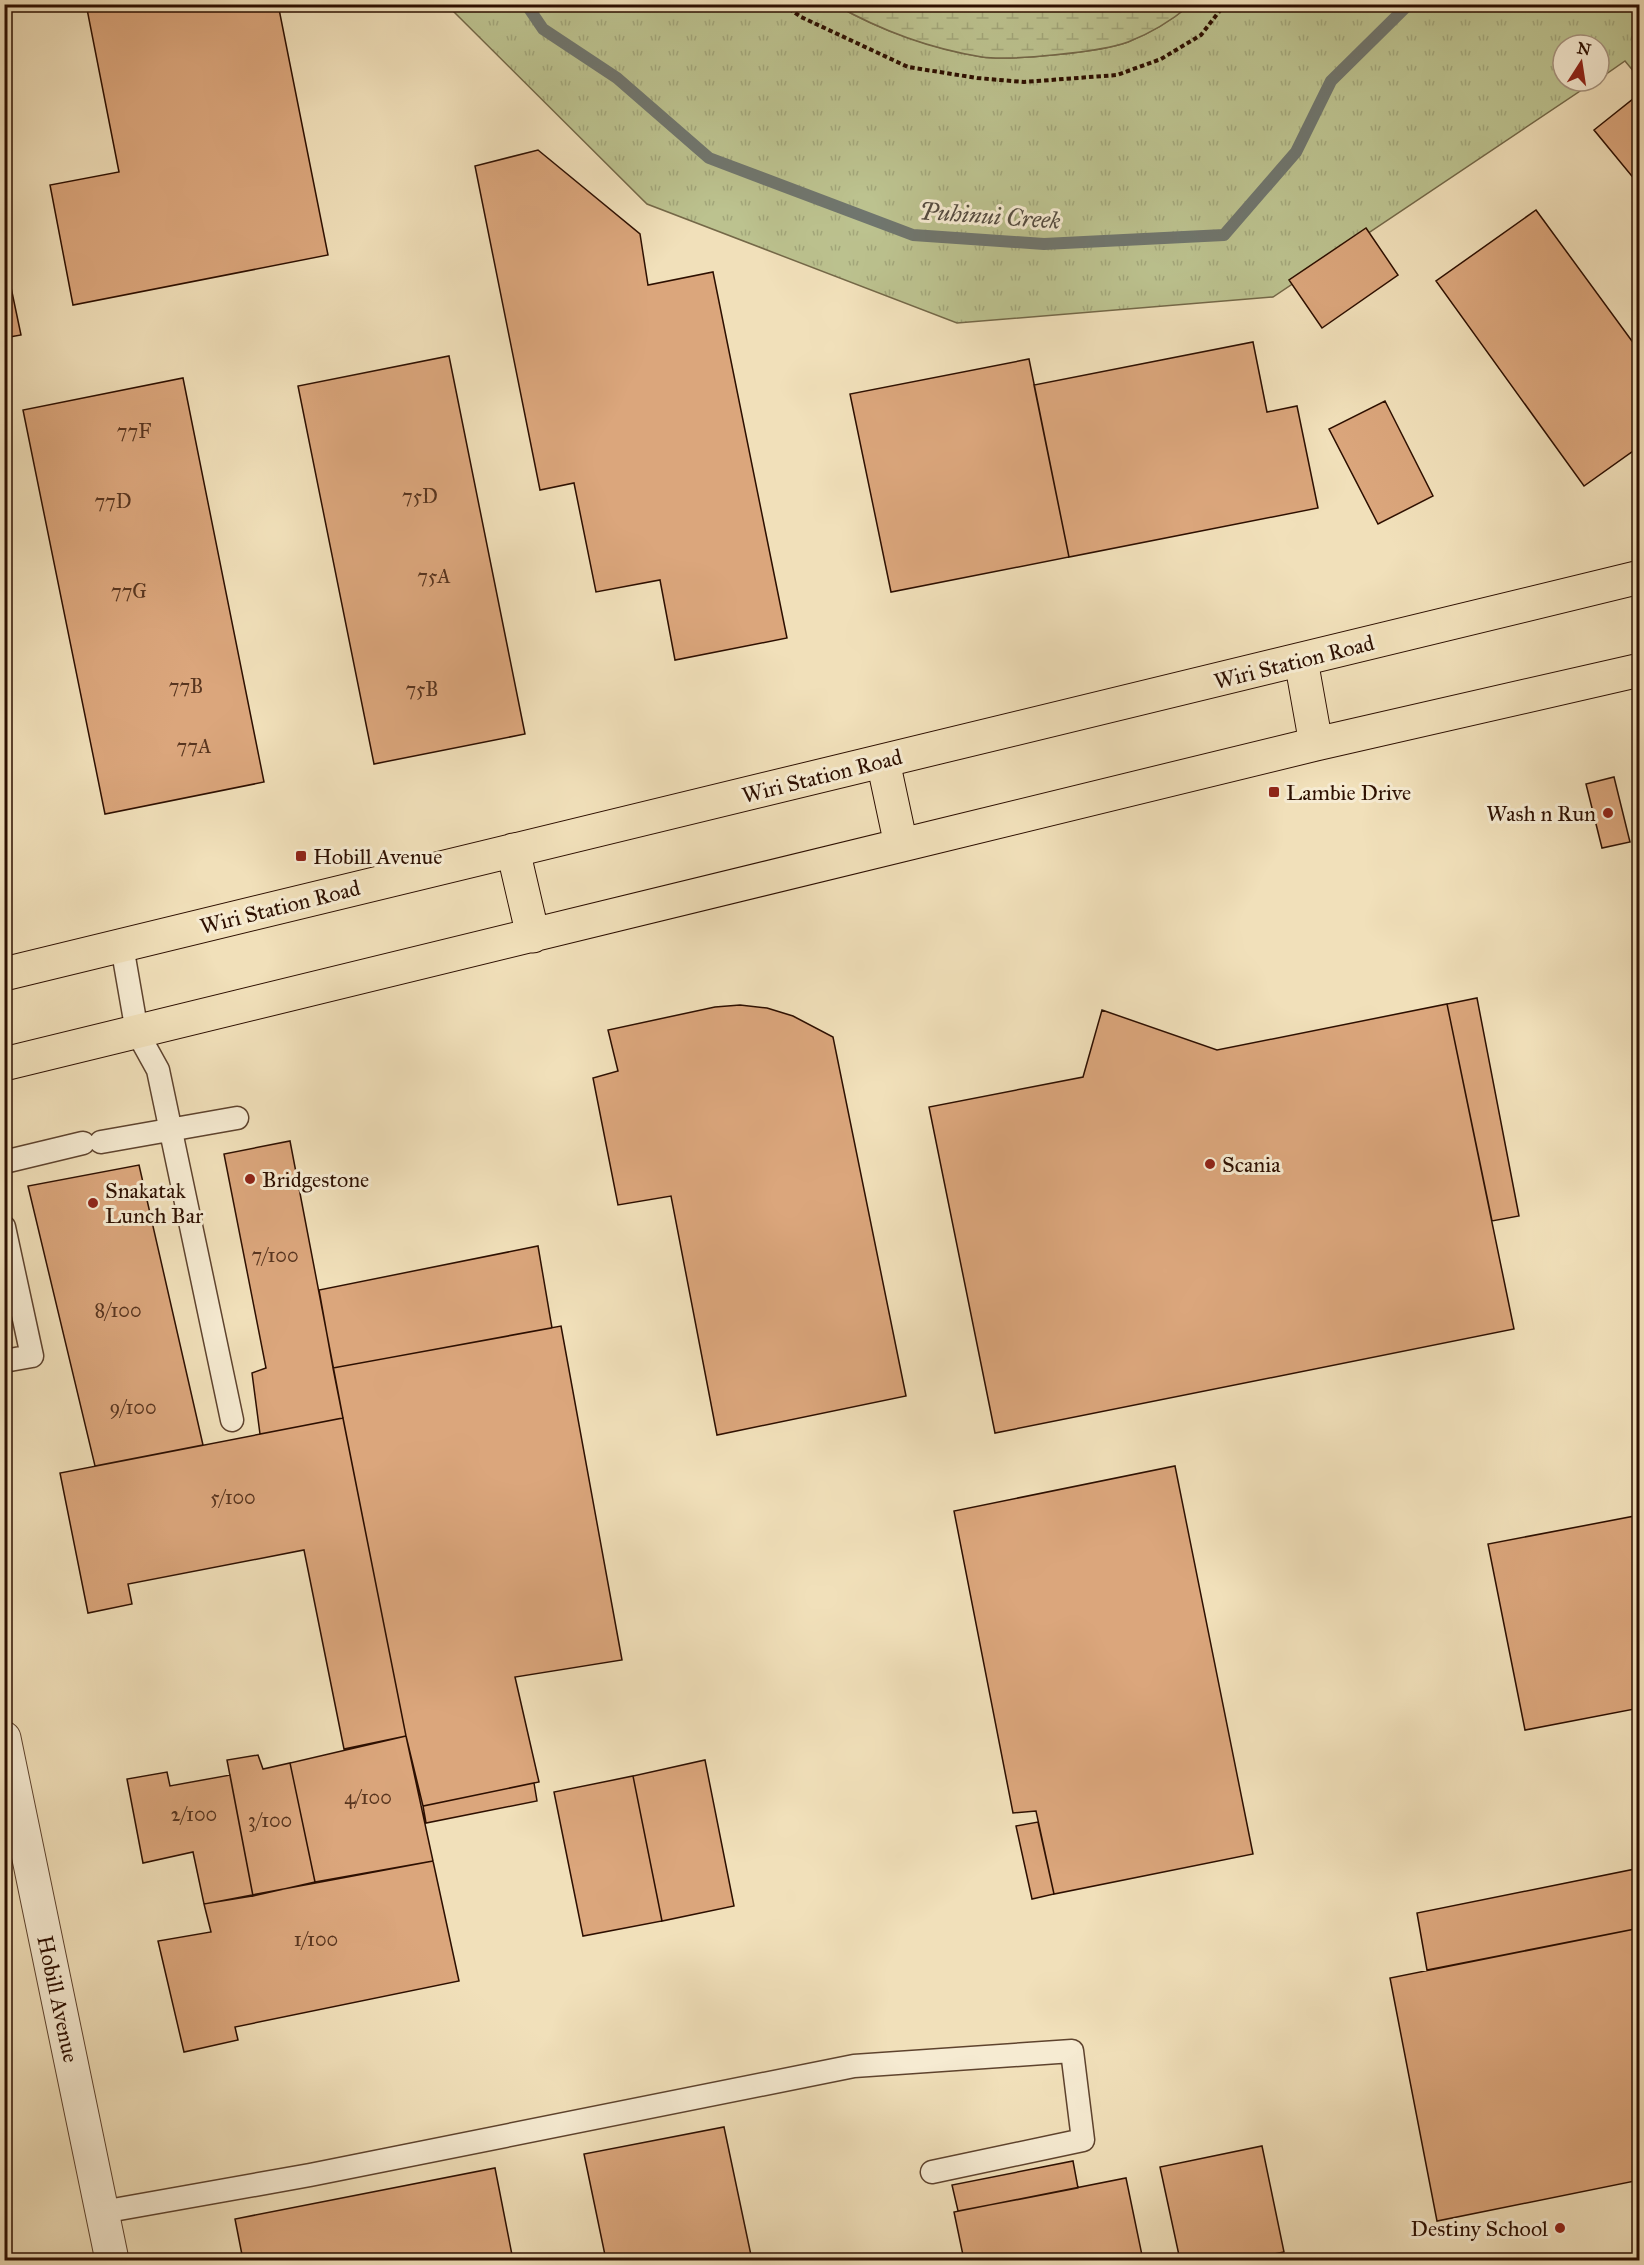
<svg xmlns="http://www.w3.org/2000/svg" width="1644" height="2265" viewBox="0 0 1644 2265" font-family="'IM FELL Great Primer',serif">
	<defs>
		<pattern id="grass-tufts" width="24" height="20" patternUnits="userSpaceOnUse" patternTransform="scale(1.5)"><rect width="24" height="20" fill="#bcc28f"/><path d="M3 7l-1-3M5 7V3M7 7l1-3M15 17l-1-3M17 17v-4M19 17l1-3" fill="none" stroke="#a2a67a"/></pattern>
		<pattern id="wetland-marsh" width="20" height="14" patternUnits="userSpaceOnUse" patternTransform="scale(1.5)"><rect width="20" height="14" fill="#bcc28f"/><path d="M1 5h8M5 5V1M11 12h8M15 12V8" fill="none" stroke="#a2a67a"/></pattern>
	</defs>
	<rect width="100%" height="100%" fill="#f1e0ba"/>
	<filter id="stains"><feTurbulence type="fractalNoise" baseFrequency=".00333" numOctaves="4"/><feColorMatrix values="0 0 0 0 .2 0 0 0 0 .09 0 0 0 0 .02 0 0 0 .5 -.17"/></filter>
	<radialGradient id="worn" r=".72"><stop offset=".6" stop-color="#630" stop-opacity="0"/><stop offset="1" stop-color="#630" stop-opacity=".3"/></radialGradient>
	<path fill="url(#grass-tufts)" stroke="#746848" stroke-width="1.5" d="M447 5H836C879 30 933 49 982 57 1009 61 1102 52 1128 42 1151 33 1171 21 1190 5H1639V78L1625 61 1599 79V45H1563V81H1595L1273 297 957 323 647 204Z"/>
	<path fill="url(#wetland-marsh)" stroke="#746848" stroke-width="1.5" d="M1022 4 1029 8 1041 4 1190 5C1171 21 1151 33 1128 42 1102 52 1009 61 982 57 932 49 880 30 836 5Z"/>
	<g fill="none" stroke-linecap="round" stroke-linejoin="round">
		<path stroke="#70766e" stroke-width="12" d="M526 4 543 29 617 78 709 158 913 235 1044 244 1224 235 1296 152 1331 81 1409 4"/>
	</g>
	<path fill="#dba67c" stroke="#2d0f00" stroke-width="1.5" d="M86 4H278L328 255 73 305 50 185 119 172Z
		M1638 95 1640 96V186L1594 130Z
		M538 150 640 234 648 285 713 272 787 638 675 660 660 580 596 592 574 483 540 490 475 166Z
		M1536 210 1640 352V446L1584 486 1436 281Z
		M1366 228 1398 275 1322 328 1289 280Z
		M4 254 21 335 4 338Z
		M1253 342 1267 412 1297 406 1318 508 1069 557 1034 385Z
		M449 356 525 734 374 764 298 386Z
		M1029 359 1069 557 891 592 850 394Z
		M183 378 264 782 105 814 23 410Z
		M1385 401 1433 496 1378 524 1329 429Z
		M1614 777 1630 842 1602 848 1586 784Z
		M1477 998 1519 1216 1492 1221 1447 1004Z
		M1447 1004 1514 1329 995 1433 929 1107 1083 1077 1102 1010 1217 1050Z
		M740 1005 767 1008 793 1016 833 1037 906 1396 717 1435 671 1196 618 1205 593 1078 618 1071 608 1030 715 1007Z
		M290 1141 343 1418 260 1434 252 1373 266 1368 224 1154Z
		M139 1165 203 1445 95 1466 28 1186Z
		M538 1246 552 1328 333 1368 319 1290Z
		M561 1326 622 1660 515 1677 539 1782 423 1806 406 1736 333 1368Z
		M343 1418 406 1736 344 1749 304 1550 128 1584 132 1604 88 1613 60 1473Z
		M1175 1466 1253 1854 1054 1894 1036 1811 1013 1813 954 1511Z
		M1640 1515V1708L1525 1730 1488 1544Z
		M406 1736 433 1861 315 1882 290 1763Z
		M258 1755 263 1769 290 1763 315 1882 253 1896 227 1760Z
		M705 1760 734 1906 662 1921 633 1776Z
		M167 1772 170 1786 230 1775 253 1896 204 1904 193 1852 143 1863 127 1779Z
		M633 1776 662 1921 583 1936 554 1792Z
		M534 1783 537 1801 426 1823 423 1806Z
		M1038 1822 1054 1894 1032 1899 1016 1826Z
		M433 1861 459 1981 235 2027 238 2040 184 2052 158 1941 211 1932 204 1904Z
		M1640 1868V1928L1427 1970 1417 1913Z
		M1640 1928V2180L1437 2221 1390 1978Z
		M724 2127 752 2260H606L584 2154Z
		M1262 2146 1284 2252 1245 2260H1180L1160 2167Z
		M1073 2161 1078 2188 958 2211 952 2185Z
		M495 2168 513 2260H243L235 2219Z
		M1126 2178 1143 2260H964L954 2212Z"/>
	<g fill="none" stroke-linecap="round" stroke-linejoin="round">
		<defs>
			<path id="service" d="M122 946 137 1032 158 1070 232 1420
				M101 1142 237 1118
				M4 1162 83 1143
				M4 1227 32 1356 4 1361
				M102 2212 310 2175 854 2066 1072 2051 1083 2140 932 2172"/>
			<path id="tertiary" d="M4 1738 112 2260"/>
			<path id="primary" d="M1301 660 1316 744
				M883 761 901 845
				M513 850 533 936
				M4 974 1640 577
				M4 1064 1316 744 1640 670"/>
		</defs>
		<use href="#service" stroke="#5e432e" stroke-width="25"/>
		<use href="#tertiary" stroke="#5e432e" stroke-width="35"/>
		<use href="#primary" stroke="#2d0f00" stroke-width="35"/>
		<path stroke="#2d0f00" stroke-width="4" stroke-dasharray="4.5 3" stroke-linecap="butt" d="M783 4 801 17 908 67 977 78 1024 82 1117 75 1161 59 1201 35 1225 4"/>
		<use href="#service" stroke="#f6ebd2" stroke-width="22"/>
		<use href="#tertiary" stroke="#f6ebd2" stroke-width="33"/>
		<use href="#primary" stroke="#f1e0ba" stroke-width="33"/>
	</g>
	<g fill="#8f2418" stroke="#f6ebd2" stroke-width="2">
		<rect x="1268" y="786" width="12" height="12" rx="3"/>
		<circle cx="1608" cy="813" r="6"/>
		<rect x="295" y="850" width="12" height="12" rx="3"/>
		<circle cx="1210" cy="1164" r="6"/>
		<circle cx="250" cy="1179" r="6"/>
		<circle cx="93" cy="1203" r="6"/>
		<circle cx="1560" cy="2228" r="6"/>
	</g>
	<g text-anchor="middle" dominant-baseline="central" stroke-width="6" stroke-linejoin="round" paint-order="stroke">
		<g font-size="20" fill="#58351f">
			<text x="134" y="431">77F</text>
			<text x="420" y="496">75D</text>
			<text x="113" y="501">77D</text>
			<text x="434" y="576">75A</text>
			<text x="129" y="591">77G</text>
			<text x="186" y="686">77B</text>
			<text x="422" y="689">75B</text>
			<text x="194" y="746">77A</text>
			<text x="275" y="1255">7/100</text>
			<text x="118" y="1310">8/100</text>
			<text x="133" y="1407">9/100</text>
			<text x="233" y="1497">5/100</text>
			<text x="368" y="1797">4/100</text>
			<text x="194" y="1814">2/100</text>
			<text x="270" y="1820">3/100</text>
			<text x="316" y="1939">1/100</text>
		</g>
		<g font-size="22" fill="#2d0f00" stroke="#f6ebd2">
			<text transform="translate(1294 662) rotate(-14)">Wiri Station Road</text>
			<text transform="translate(822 776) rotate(-14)">Wiri Station Road</text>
			<text transform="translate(280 907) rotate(-14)">Wiri Station Road</text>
			<text transform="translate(58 1999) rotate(78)">Hobill Avenue</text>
		</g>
		<g font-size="22" fill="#2d0f00" stroke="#f6ebd2" text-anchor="start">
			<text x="1286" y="792">Lambie Drive</text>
			<text x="1596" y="813" text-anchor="end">Wash n Run</text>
			<text x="313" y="856">Hobill Avenue</text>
			<text x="1222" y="1164">Scania</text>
			<text x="262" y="1179">Bridgestone</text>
			<text x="105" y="1190">Snakatak<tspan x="105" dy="25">Lunch Bar</tspan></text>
			<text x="1548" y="2228" text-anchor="end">Destiny School</text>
		</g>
		<g font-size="24" font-style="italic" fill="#544b40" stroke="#f6ebd2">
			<text transform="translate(990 216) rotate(4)">Puhinui Creek</text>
		</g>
	</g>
	<rect width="1644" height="2265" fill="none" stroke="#f1e0ba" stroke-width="24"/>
	<rect x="6" y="6" width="1632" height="2253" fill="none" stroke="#2d0f00" stroke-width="3"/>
	<rect x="12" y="12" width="1620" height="2241" fill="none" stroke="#2d0f00" stroke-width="1.5"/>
	<g transform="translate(1581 63) rotate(12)"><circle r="28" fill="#f6ebd2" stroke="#a6937e" stroke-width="1.5"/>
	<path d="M0-4.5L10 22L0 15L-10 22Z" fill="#8f2418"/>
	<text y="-9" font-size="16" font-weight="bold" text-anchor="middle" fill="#2d0f00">N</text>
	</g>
	<rect width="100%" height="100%" filter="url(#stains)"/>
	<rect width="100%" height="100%" fill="url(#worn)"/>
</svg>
